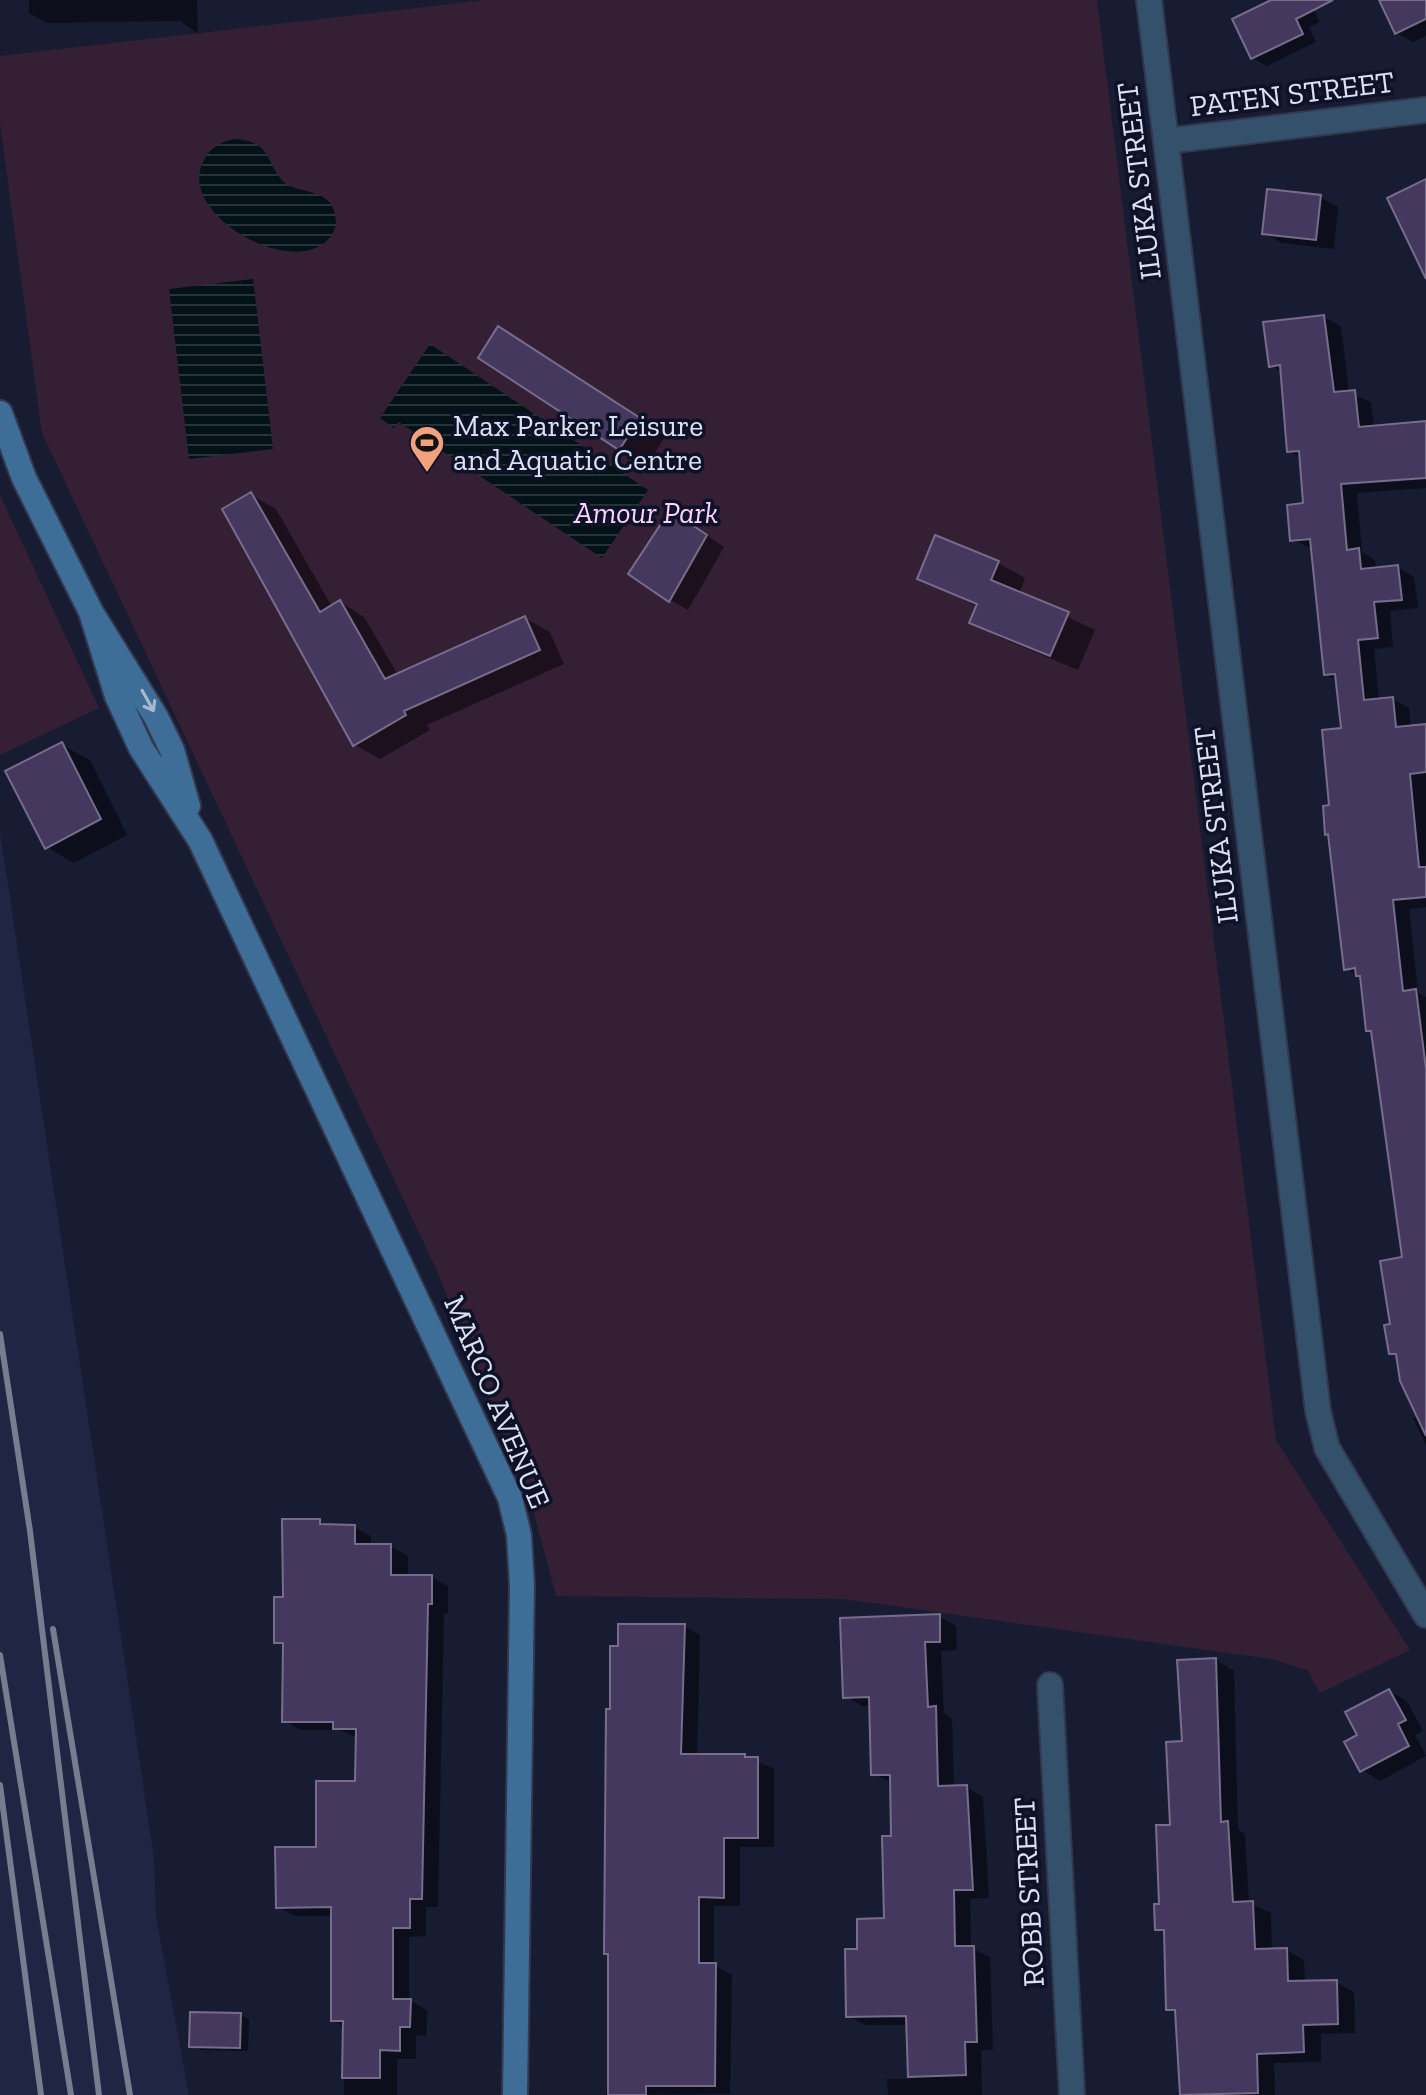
<svg xmlns="http://www.w3.org/2000/svg" width="1426" height="2095" viewBox="0 0 1426 2095" font-family="'Zilla Slab',serif">
	<defs>
		<pattern id="water-rules" width="6" height="5" patternUnits="userSpaceOnUse" patternTransform="scale(2)"><rect width="6" height="5" fill="#021217"/><path d="M0 2.5h6" fill="none" stroke="#263439"/></pattern>
	</defs>
	<rect width="100%" height="100%" fill="#171c33"/>
	<path fill="#1f2542" d="M0 832 137 1743 154 1859 156 1916 189 2095H0Z"/>
	<path fill="#351f35" d="M485 0H1097L1276 1440 1410 1650 1320 1693 1307 1670 1271 1659 844 1599 556 1596 533 1510 437 1271 42 433 0 124V56Z
		M0 495 99 708 0 755Z"/>
	<path fill="url(#water-rules)" d="M235 139C275 142 264 165 287 185 311 195 336 190 336 225 315 291 178 221 202 164 208 149 219 142 235 139Z
		M253 279 273 449 189 459 169 289Z
		M430 344 648 490 602 558 399 422 394 428 380 418Z"/>
	<path fill="#0007" d="M29 0H197L198 34 180 21 47 23 29 13Z
		M1276 0H1309L1320 22 1309 27 1316 42 1267 66 1253 58Z
		M1381 0H1426V36L1413 42 1397 33Z
		M1320 197 1338 207 1334 249 1282 243 1264 233Z
		M1324 317 1341 326 1349 393 1371 402 1374 428 1426 424V488L1357 493 1362 552 1375 560 1376 569 1398 567 1414 577 1418 608 1390 611 1393 647 1374 649 1379 700 1393 699 1409 708 1411 727 1426 726V907L1409 909 1418 993 1426 997V1445L1413 1418 1419 1416 1399 1358 1391 1353 1404 1259 1373 1033 1368 1030 1362 978 1346 968 1331 835 1343 730 1338 681 1325 674 1313 549 1292 540 1306 505 1301 458 1289 451 1282 372 1271 365Z
		M526 345 666 435 648 464 480 357Z
		M251 495 276 509 332 607 340 602 364 617 398 675 525 618 550 632 564 664 427 725 430 730 380 759 355 745Z
		M689 523 724 547 688 610 670 600Z
		M998 563 1025 578 1019 594 1095 630 1078 670 999 637 972 622 978 607 919 578Z
		M62 745 90 760 127 835 74 863 47 847Z
		M319 1521 329 1526 354 1527 371 1536V1546H391L408 1556V1577H432L448 1586V1613H444L438 1907H426V1936L409 1937V2000L427 2010 426 2036 416 2035V2059H397V2095H344V2027L333 2020V1916H295L278 1907 357 1783 358 1738 339 1730H300L284 1720 285 1647 276 1641 285 1599Z
		M939 1616 956 1626 957 1650 941 1651 944 1713 952 1718 954 1787H966L983 1797 989 1898 970 1899 971 1948 990 1957 993 2050H981L982 2095H888L887 2079H910L909 2025H865L848 2016 859 1951 886 1920 893 1838 892 1783 873 1774 871 1706H862L845 1696Z
		M684 1626 700 1635 697 1756H745L774 1769V1847H740V1906H714V1965L732 1975 730 2094 606 2095V2091H610Z
		M1216 1660 1234 1671 1238 1829 1245 1834 1249 1903 1271 1913 1272 1950H1286L1304 1960 1305 1982H1336L1354 1992 1355 2033 1321 2034V2062L1274 2063 1275 2095H1175L1182 2094 1177 2014 1168 2009 1167 1935 1157 1929 1184 1743Z
		M1389 1691 1407 1701 1423 1731 1415 1735 1426 1756 1380 1781 1362 1770 1360 1736Z
		M241 2015 249 2019 248 2051 200 2050 191 2045Z"/>
	<path fill="#45385e" stroke="#776d8b" stroke-width="2" d="M1271 0H1333L1296 19 1303 34 1251 59 1232 19Z
		M1379 0H1426V19L1395 34Z
		M1426 179V279L1387 198Z
		M1267 189 1321 195 1316 240 1262 234Z
		M1324 315 1334 392 1355 390 1359 427 1426 421V478L1341 484 1347 550 1359 548 1361 569 1398 565 1402 600 1374 602 1378 638 1358 640 1364 700 1393 697 1396 727 1426 724V772L1410 774 1419 867H1426V897L1393 900 1403 991 1416 989 1426 1069V1436L1400 1381 1396 1354H1389L1384 1325 1390 1324 1380 1261 1402 1257 1371 1031H1366L1360 976H1356L1355 968 1344 970 1328 834 1325 835 1323 806 1329 805 1322 730 1341 728 1335 674 1324 675 1310 539 1290 541 1287 505 1303 503 1299 451 1287 452 1280 365 1269 367 1263 322Z
		M498 326 640 418 619 450 478 358Z
		M251 492 320 612 340 600 385 679 525 616 540 650 404 711 406 715 353 746 222 509Z
		M670 510 707 535 669 602 628 574Z
		M935 535 999 561 991 580 1069 612 1050 656 969 623 977 604 917 579Z
		M62 742 101 819 45 849 5 771Z
		M282 1519H320V1524L355 1525V1544H391V1575H432V1604H428L422 1899H410V1928H393V1999H411L410 2027H400V2051L380 2050V2078H342L343 2021H331V1907L276 1908 275 1847H316V1781H355L356 1729H333V1722H282L283 1643H274V1597H283Z
		M940 1614V1642H925L928 1707 936 1706 938 1786 967 1785 973 1890H954L955 1946H974L977 2042H965L966 2075 908 2077 906 2016 846 2017 845 1949H857V1919L884 1918 882 1836H891L890 1775H871L869 1697 843 1698 840 1618Z
		M618 1624H685L681 1754H745V1757H758V1838H724V1898L699 1897V1963H716L715 2086H646V2095H608V1954H604L606 1709H610V1646H618Z
		M1216 1658 1221 1822 1228 1821 1233 1902 1253 1901 1255 1949 1287 1948 1288 1981 1337 1980 1338 2024 1303 2025 1304 2052 1257 2054 1258 2093 1180 2095 1175 2010H1166L1164 1930H1155L1154 1904H1159L1156 1825H1170L1166 1742 1182 1741 1177 1660Z
		M1389 1689 1406 1720 1398 1724 1409 1746 1360 1772 1344 1742 1357 1735 1345 1712Z
		M190 2012 241 2013 240 2048 189 2047Z"/>
	<g fill="none" stroke-linecap="round" stroke-linejoin="round">
		<defs>
			<path id="street" d="M1149 0 1318 1411 1327 1448 1426 1615
				M1166 141 1426 110
				M1050 1685 1072 2095"/>
			<path id="secondary" d="M0 413 24 478 91 612 156 717 172 750 188 806
				M91 612 117 696 141 748 200 840 510 1498 519 1535 522 1585 515 2095"/>
		</defs>
		<use href="#street" stroke="#33384e" stroke-width="28"/>
		<use href="#secondary" stroke="#33384e" stroke-width="28"/>
		<use href="#street" stroke="#34516c" stroke-width="24"/>
		<use href="#secondary" stroke="#3e6e98" stroke-width="24"/>
		<path stroke="#777c8f" stroke-width="6" d="M0 1334 30 1531 99 2095
			M53 1629 130 2095
			M0 1655 71 2095
			M0 1785 41 2095"/>
	</g>
	<defs><path id="oneway-shaft" d="M-6 0H5M1.5-3L5.5 0L1.5 3" fill="none" stroke-width="1.6" stroke-linecap="round" stroke-linejoin="round" transform="scale(2)"/></defs>
	<use stroke="#a5b9d2" href="#oneway-shaft" transform="translate(148 701) rotate(61)"/>
	<defs>
		<symbol id="stadium-pin" viewBox="-11 -11 22 30"><path d="M0 17L-7.5 6A9.5 9.5 0 1 1 7.5 6Z" fill="#f1a17c" stroke="#0e1229"/><path d="M0-5a6.5 5 0 1 0 0 10a6.5 5 0 1 0 0-10ZM-3.5-1.8h7v3.6h-7Z" fill="#111"/></symbol>
	</defs>
	<g fill-rule="evenodd">
		<use href="#stadium-pin" x="407" y="423" width="40" height="54"/>
	</g>
	<g text-anchor="middle" dominant-baseline="central" stroke-width="7" stroke-linejoin="round" paint-order="stroke">
		<g font-size="30" fill="#dce1f1" stroke="#0e1229">
			<text transform="translate(1292 94) rotate(-7)">PATEN STREET</text>
			<text transform="translate(1139 181) rotate(-97)">ILUKA STREET</text>
			<text transform="translate(1216 825) rotate(-97)">ILUKA STREET</text>
			<text transform="translate(497 1402) rotate(67)">MARCO AVENUE</text>
			<text transform="translate(1029 1892) rotate(-93)">ROBB STREET</text>
		</g>
		<g font-size="30" fill="#dce1f1" stroke="#0e1229" text-anchor="start">
			<text x="453" y="426">Max Parker Leisure<tspan x="453" dy="34">and Aquatic Centre</tspan></text>
		</g>
		<g font-size="30" font-style="italic" fill="#ffd2ff" stroke="#0e1229">
			<text x="646" y="513">Amour Park</text>
		</g>
	</g>
</svg>
